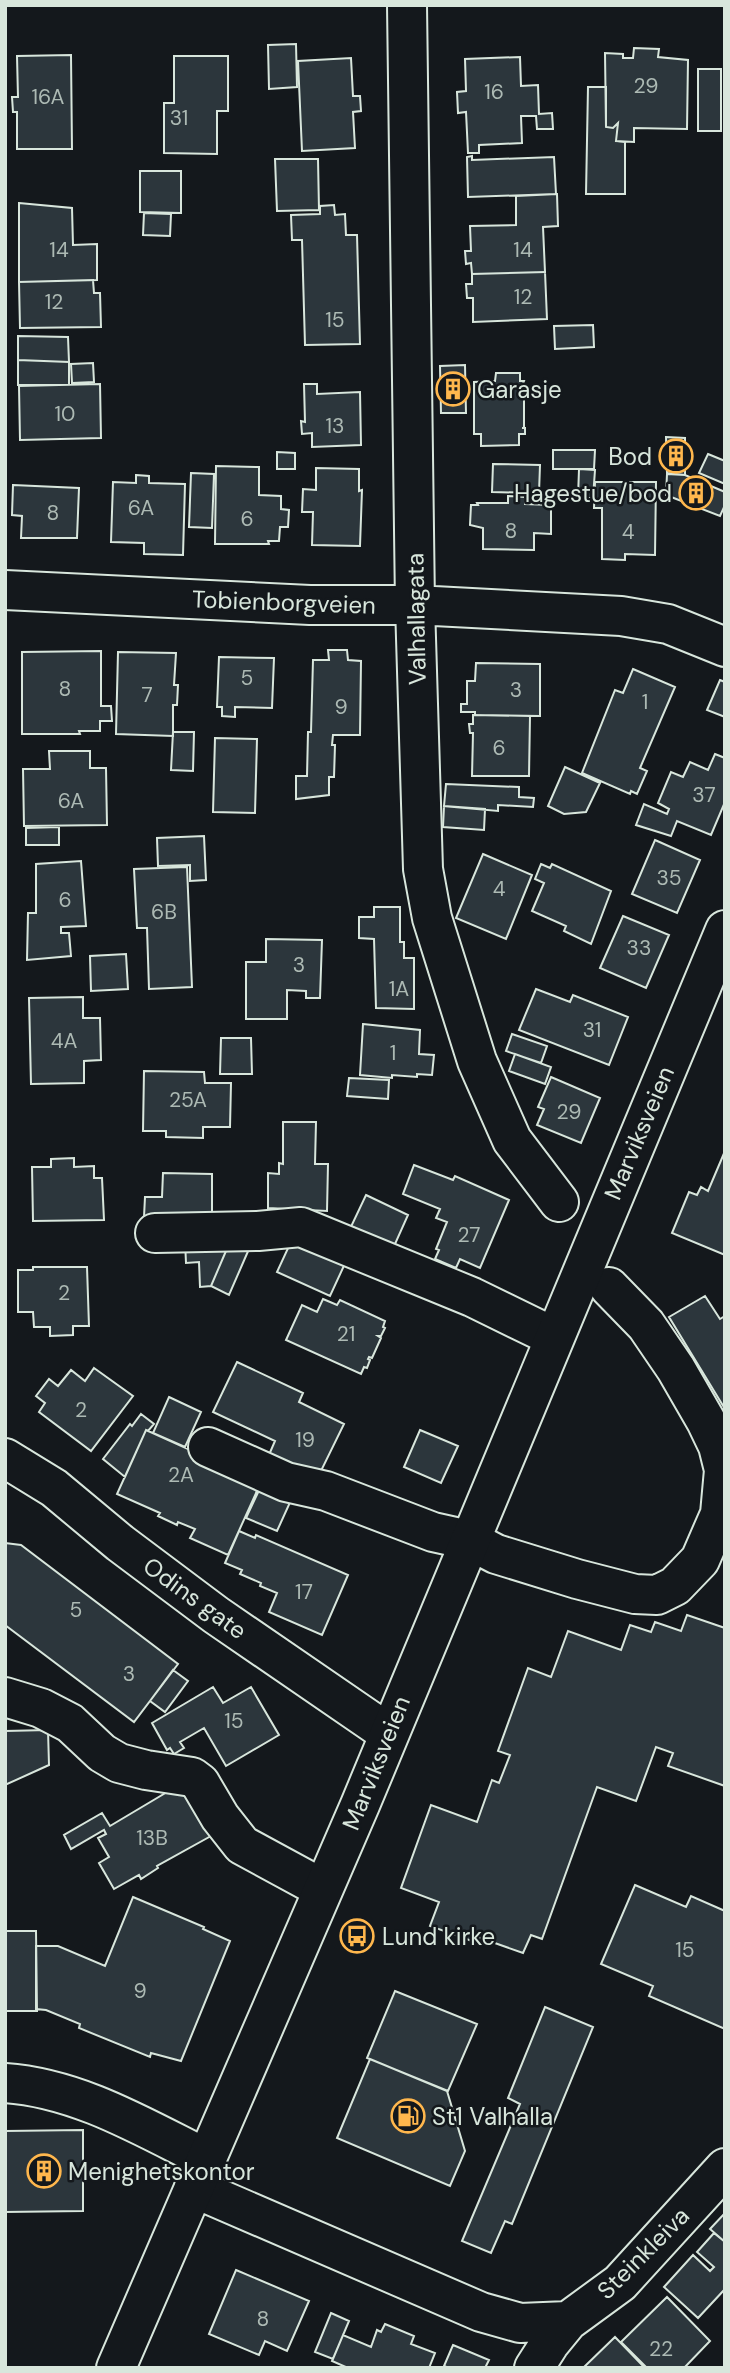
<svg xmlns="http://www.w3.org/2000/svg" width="730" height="2373" viewBox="0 0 730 2373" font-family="'DM Sans',sans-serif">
	<rect width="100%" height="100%" fill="#14181c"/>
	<path fill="#2c363c" stroke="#d8e6dc" stroke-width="2" d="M296 44 297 87 269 89 268 45Z
		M634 48 659 49 658 57 688 60 687 129 634 128V142L616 141 618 123 613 128 606 127 605 53 623 54V58H633Z
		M71 55 72 149H17V112H13L12 97H18L17 56Z
		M174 56H228V111H217V154L164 153V103H174Z
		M520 57 521 86 538 85 539 114 552 113 553 129H537L536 116H521L522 143 479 145V153H468L466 112 458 113 457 92 466 91 465 59Z
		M351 58 353 96H360L361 111 353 112 355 148 302 151 298 61Z
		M698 69H721V131H698Z
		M588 87H606V127L613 128 618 123 616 141 625 142V194H586Z
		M472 156V160L554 157 556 194 468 197 467 157Z
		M275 159H318L319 210 277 211Z
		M140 171H181V213L140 212Z
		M557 194 558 226 543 227 545 272 472 274 471 263 466 264 465 251H471L470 226 516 225V196Z
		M19 203 72 208 73 245 97 244V280L19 282Z
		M334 205 335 215 345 214 346 235H357L360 344 305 345 302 240H292L291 215 320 214V206Z
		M144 213 171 214 170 236 143 235Z
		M545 272 547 319 473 322V298H467L466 284H472V274Z
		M93 280 94 293H100L101 327 20 328 19 282Z
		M593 325 594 347 555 349 554 326Z
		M18 336 68 337 69 362 18 360Z
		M18 360 69 362V385H18Z
		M93 363 94 382 72 383 71 364Z
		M465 365 466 413H441L440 366Z
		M496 373H520V381H524L522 387H524V428H522H525V434H519V445L481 446V434H474V382L495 381Z
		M100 384 101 438 20 440 19 386Z
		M304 384H317V394L360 392 361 445 312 447V433L302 434 301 421 305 422Z
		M666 437 685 438V475L667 473Z
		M553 450H595L594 469H553Z
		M277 452 295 453V469H277Z
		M708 454 725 461V484L699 473Z
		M493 464 540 465 539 493 492 492Z
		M216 466 259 467V495L281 496V509L289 510 288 527H280L279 541H268L269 544H215Z
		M316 468 359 469V491L362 490 360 546 312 545 313 512H302L303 489 316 490Z
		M579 469 595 470 593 498H578Z
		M191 473 214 474 212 528 189 527Z
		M667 474 685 475 725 492V505L720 516 666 495Z
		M136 475 149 476V483L185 484 183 555 144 554V543L111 542 113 482 136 483Z
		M595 482H656L655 555 625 554V560L602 559V508H594Z
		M13 485 79 488 77 538H21L22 516 12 515Z
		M508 496 525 497V504L551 505V534L534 533V550L483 549V528L470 525 471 505H478L477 503H508Z
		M328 650H347L348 660 361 661 360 735H333L332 745H335L334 777H329V795L296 799V776H307L308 732H311L313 660H329Z
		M101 651V706H111L112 721H100V731H79L80 734H22V652Z
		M118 652 176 653 174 685H178L177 705H173V736L116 734Z
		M219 657 274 658 272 708 235 707V717L222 716V707H217Z
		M476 663 540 664V716L475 715V712H461V704H467V681H475Z
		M633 669 675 687 640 768 647 771 637 794 631 791 630 794 582 773 615 690 623 693Z
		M720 680 725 682V717L707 710Z
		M473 715 530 716 529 776H472L473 733H470L469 724H473Z
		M173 732H194L193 771 171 770Z
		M215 738 257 739 255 813 213 812Z
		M49 751H90V768H106L107 825 24 826 23 769H50Z
		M715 754 725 758V802L711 835 677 821 671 836 636 825 644 804 667 814 669 809 658 803 671 772 683 777 690 762 708 770Z
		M565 767 600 783 586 812 564 814 548 806Z
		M446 784 519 787V797L534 798 533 807 498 805V811L444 806Z
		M444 806 485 809 484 830 443 827Z
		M59 827V845H26V828Z
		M204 836 206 880 190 881V865L158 866 157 838Z
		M655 840 700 860 677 913 632 894Z
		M483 854 532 875 506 939 456 918Z
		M81 861 86 926 61 927V933H69L71 956 27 960 28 913H36V864Z
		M541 864 550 868 552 864 611 891 591 944 564 931 566 926 532 911 544 883 535 879Z
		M187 867 192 987 149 989 147 928H137L134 869Z
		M374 907H400V942H404V958H414V1009L376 1008 374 939 359 938V917H374Z
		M623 916 669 935 646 988 600 968Z
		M266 939 322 940 320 998H306V991L287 990V1019H246V962H266Z
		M126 954 128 989 91 991 90 956Z
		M536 989 570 1002 573 995 628 1017 609 1065 519 1030Z
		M83 997V1018H100L101 1060 84 1061V1083L31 1084 29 998Z
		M363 1024 420 1030 419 1054 434 1055 432 1075 417 1074V1077L392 1075V1078L360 1075Z
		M512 1034 547 1046 541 1063 506 1051Z
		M221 1038H251L252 1074H220Z
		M515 1054 551 1067 545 1084 509 1071Z
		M144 1071 204 1072 205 1083H231L230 1127H203V1138L166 1137V1131H143Z
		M551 1077 600 1098 581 1143 537 1125 544 1109 538 1107Z
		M349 1078 389 1080 388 1099 347 1096Z
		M283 1122H316L315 1164H328L327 1211 268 1208V1173L279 1174V1163L283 1164Z
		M725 1151V1255L672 1233 689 1192 697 1195 701 1187 708 1191Z
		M74 1158V1167L94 1166V1178H102L104 1220 33 1221 32 1167H51V1159Z
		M414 1165 453 1180 455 1176 509 1200 480 1268 460 1259 456 1268 435 1259 439 1250 436 1249 447 1222 436 1218 440 1209 403 1194Z
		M163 1173 212 1174V1220L144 1217 145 1197H162Z
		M366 1195 408 1215 391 1253 348 1233Z
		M295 1233 348 1257 330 1296 277 1272Z
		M185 1241 226 1251 211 1286 200 1287 199 1262 186 1263Z
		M249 1249 229 1295 211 1286 226 1251Z
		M33 1267H87L89 1326H73V1335L50 1336V1327H34L33 1312H18V1270H33Z
		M705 1296 720 1319 725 1316V1409L669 1317Z
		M323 1299 337 1305 340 1300 385 1321 383 1327 385 1328 381 1336H378L381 1338 372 1358 369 1357 368 1359 370 1360 367 1368 364 1367 361 1374 286 1340 302 1305 317 1312Z
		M237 1362 303 1393 299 1402 344 1424 319 1475 294 1464 289 1475 265 1464 275 1441 213 1412Z
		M94 1368 133 1396 91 1451 39 1412 45 1403 36 1396 49 1379 58 1386 71 1370 85 1381Z
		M169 1397 201 1412 185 1447 153 1433Z
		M141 1414 154 1424 148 1431 146 1430 125 1477 103 1459 130 1424 132 1426Z
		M146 1430 261 1482 228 1555 190 1538 195 1529 178 1522 177 1525 158 1516 160 1513 117 1494Z
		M420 1430 458 1446 441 1483 404 1467Z
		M262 1484 292 1498 277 1531 246 1518Z
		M239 1531 255 1538 256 1535 348 1575 322 1635 269 1612 277 1593 260 1586 261 1583 240 1574 242 1570 225 1563Z
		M5 1543 21 1545 178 1664 134 1722 5 1625Z
		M687 1615 725 1628V1786L668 1766 673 1753 656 1747 636 1801 597 1787 542 1939 531 1935 523 1953 475 1936 472 1941 430 1926 439 1902 401 1888 431 1805 477 1822 492 1780 499 1783 510 1755 498 1751 528 1668 551 1677 568 1631 621 1650 630 1625 651 1632 655 1622 681 1631Z
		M173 1670 188 1681 165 1712 150 1701Z
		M213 1687 223 1703 251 1687 279 1735 226 1766 204 1728 180 1742 184 1748 174 1754 170 1748 167 1750 152 1723Z
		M48 1730 49 1765 5 1785V1731Z
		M189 1779 220 1831 157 1866 158 1868 141 1879 139 1875 114 1889 99 1863 109 1857 98 1838 106 1834 104 1830 71 1849 64 1835 102 1813 110 1826Z
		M635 1885 686 1907 691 1896 725 1911V2029L649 1996 653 1986 601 1964Z
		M133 1897 204 1927 203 1929 230 1941 181 2061 151 2053 150 2057 79 2028 80 2024 46 2010 36 2009V1946H58L105 1966Z
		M5 1931H36L37 2011H5Z
		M395 1991 477 2024 448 2091 367 2058Z
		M545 2007 593 2027 512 2224 505 2221 491 2253 462 2241 520 2104 508 2098Z
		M370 2059 447 2091 465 2151 450 2186 337 2138Z
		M83 2130V2211L5 2212V2131Z
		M725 2213V2242L710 2229Z
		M714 2233 725 2242V2289L698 2318 664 2287 693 2255 710 2271 714 2267 697 2252Z
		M236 2270 309 2301 287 2351 265 2341 259 2355 209 2334Z
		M667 2297 710 2341 684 2368H647L621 2342Z
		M331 2313 349 2321 333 2359 315 2352Z
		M385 2324 414 2336 411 2344 435 2353 429 2368H348L332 2361 343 2335 371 2347 377 2330 381 2332Z
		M615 2337 645 2368H583Z
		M453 2345 489 2360 485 2368H449L444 2366Z"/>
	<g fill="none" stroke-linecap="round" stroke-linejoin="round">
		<defs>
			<path id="minor" d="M407 5 415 605 423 869 432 918 477 1061 512 1140 559 1202
				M5 590 310 605H415L621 616 668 624 725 647
				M155 1233 258 1231 301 1227 472 1297 554 1337
				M208 1447 286 1482 326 1491 433 1532 469 1540 496 1554 577 1579 635 1594 657 1595 675 1586 700 1560 720 1514 724 1470 718 1446 706 1421 676 1369 646 1325 609 1287
				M5 1458 54 1488 120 1543 216 1615 388 1733
				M5 1697 41 1708 70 1723 102 1753 119 1763 146 1770 192 1777 200 1783 220 1817 242 1845 323 1889
				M5 2083C78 2088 143 2127 207 2159
				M194 2188 481 2312 520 2323 568 2321
				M534 2368 550 2343 568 2321 620 2283 725 2168"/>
			<path id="major" d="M116 2368 360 1805 725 930"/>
		</defs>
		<use href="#minor" stroke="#d8e6dc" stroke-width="42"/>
		<use href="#major" stroke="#d8e6dc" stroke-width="42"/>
		<use href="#minor" stroke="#14181c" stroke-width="38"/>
		<use href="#major" stroke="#14181c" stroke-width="38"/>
	</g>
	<defs>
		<symbol id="building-ring" viewBox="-11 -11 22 22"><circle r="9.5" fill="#14181c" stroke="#ffb74d" stroke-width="1.5"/><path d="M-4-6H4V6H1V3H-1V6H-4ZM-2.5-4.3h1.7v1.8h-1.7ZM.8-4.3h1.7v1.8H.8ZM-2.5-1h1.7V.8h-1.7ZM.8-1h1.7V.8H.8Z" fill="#ffb74d"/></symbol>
		<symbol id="bus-ring" viewBox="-11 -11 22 22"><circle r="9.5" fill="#14181c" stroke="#ffb74d" stroke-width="1.5"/><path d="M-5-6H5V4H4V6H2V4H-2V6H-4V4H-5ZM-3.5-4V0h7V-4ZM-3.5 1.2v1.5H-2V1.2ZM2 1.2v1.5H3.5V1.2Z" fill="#ffb74d"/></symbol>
		<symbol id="fuel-ring" viewBox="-11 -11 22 22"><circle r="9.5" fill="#14181c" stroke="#ffb74d" stroke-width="1.5"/><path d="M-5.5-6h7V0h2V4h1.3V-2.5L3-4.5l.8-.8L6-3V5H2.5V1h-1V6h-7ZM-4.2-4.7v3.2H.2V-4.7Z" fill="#ffb74d"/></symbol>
	</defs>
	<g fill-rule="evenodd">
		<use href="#building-ring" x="434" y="370" width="38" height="38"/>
		<use href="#building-ring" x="657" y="437" width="38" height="38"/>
		<use href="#building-ring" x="677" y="474" width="38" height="38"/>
		<use href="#bus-ring" x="338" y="1917" width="38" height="38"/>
		<use href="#fuel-ring" x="389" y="2097" width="38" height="38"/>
		<use href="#building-ring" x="25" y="2152" width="38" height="38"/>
	</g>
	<g text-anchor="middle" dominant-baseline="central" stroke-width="5" stroke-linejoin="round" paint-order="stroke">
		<g font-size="21" fill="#adbab4">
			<text x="646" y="86">29</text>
			<text x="494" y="92">16</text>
			<text x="48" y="97">16A</text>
			<text x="179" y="118">31</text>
			<text x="59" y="250">14</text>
			<text x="523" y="250">14</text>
			<text x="523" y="297">12</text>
			<text x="54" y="302">12</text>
			<text x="335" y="320">15</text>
			<text x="65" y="414">10</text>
			<text x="335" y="426">13</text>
			<text x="141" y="508">6A</text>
			<text x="53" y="513">8</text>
			<text x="247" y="519">6</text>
			<text x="511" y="531">8</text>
			<text x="628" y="532">4</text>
			<text x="247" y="678">5</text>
			<text x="65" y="689">8</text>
			<text x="516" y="690">3</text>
			<text x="147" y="695">7</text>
			<text x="645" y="702">1</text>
			<text x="341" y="707">9</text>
			<text x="499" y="748">6</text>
			<text x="704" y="795">37</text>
			<text x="71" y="801">6A</text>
			<text x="669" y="878">35</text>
			<text x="499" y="889">4</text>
			<text x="65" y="900">6</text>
			<text x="164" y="912">6B</text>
			<text x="639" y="948">33</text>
			<text x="299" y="965">3</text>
			<text x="399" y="989">1A</text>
			<text x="592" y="1030">31</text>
			<text x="64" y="1041">4A</text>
			<text x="393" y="1053">1</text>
			<text x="188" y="1100">25A</text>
			<text x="569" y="1112">29</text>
			<text x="469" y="1235">27</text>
			<text x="64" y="1293">2</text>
			<text x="346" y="1334">21</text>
			<text x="81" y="1410">2</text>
			<text x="305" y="1440">19</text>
			<text x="181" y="1475">2A</text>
			<text x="304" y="1592">17</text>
			<text x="76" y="1610">5</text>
			<text x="129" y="1674">3</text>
			<text x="234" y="1721">15</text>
			<text x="152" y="1838">13B</text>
			<text x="685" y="1950">15</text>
			<text x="140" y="1991">9</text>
			<text x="263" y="2319">8</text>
			<text x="661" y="2349">22</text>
		</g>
		<g font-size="24" fill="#d8e6dc" stroke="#14181c" text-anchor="start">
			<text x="477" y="389">Garasje</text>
			<text x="652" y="456" text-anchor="end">Bod</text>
			<text x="672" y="493" text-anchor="end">Hagestue/bod</text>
			<text x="382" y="1936">Lund kirke</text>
			<text x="432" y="2116">St1 Valhalla</text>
			<text x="68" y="2171">Menighetskontor</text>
		</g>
		<g font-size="24" fill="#d8e6dc" stroke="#14181c">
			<text transform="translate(284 602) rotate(2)">Tobienborgveien</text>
			<text transform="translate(416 619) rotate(-91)">Valhallagata</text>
			<text transform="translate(639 1133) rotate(-67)">Marviksveien</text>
			<text transform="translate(195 1598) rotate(36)">Odins gate</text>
			<text transform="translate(376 1763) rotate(-68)">Marviksveien</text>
			<text transform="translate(643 2253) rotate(-45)">Steinkleiva</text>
		</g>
	</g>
	<rect width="730" height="2373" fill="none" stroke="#d8e6dc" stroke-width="14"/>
</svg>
